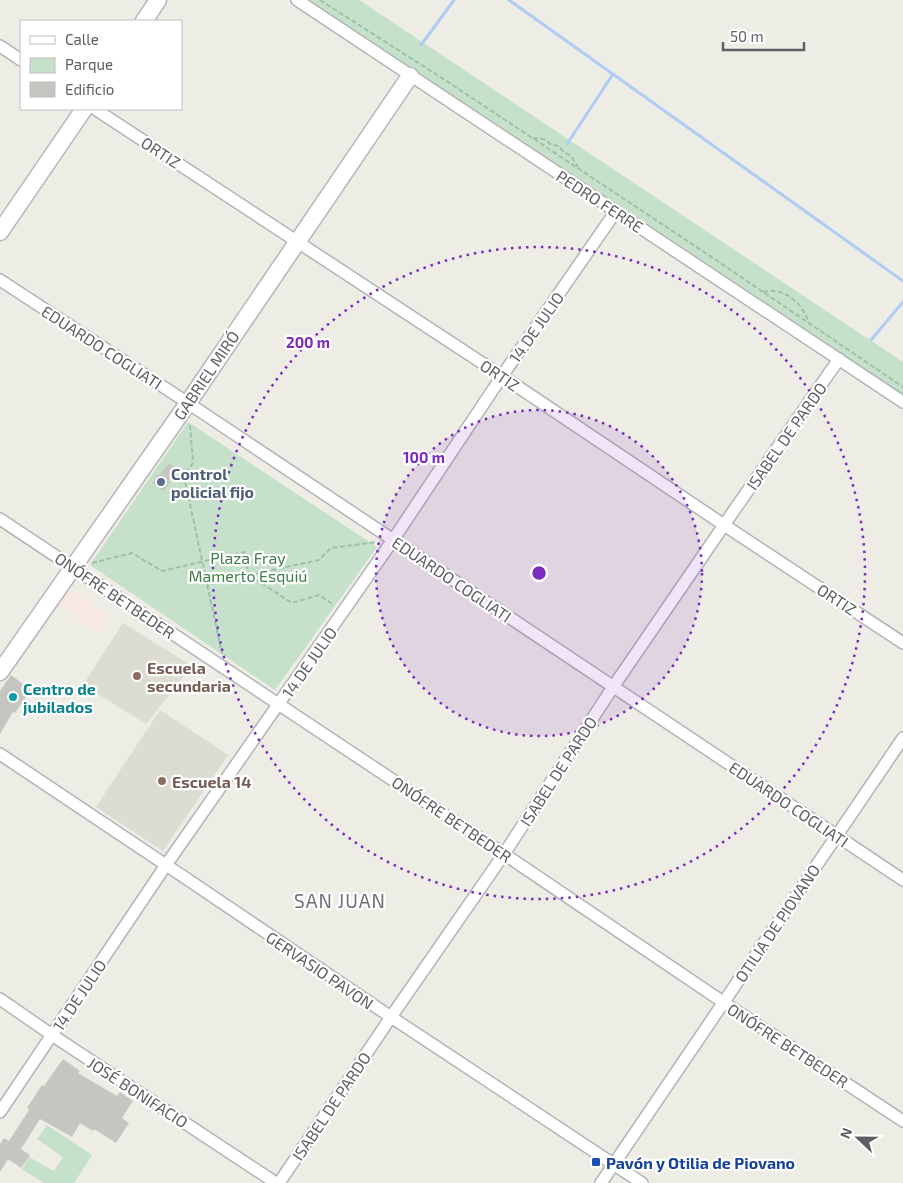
<svg xmlns="http://www.w3.org/2000/svg" width="903" height="1183" viewBox="0 0 903 1183" font-family="'Exo 2',sans-serif">
	<rect width="100%" height="100%" fill="#edece5"/>
	<path fill="#dddcd3" d="M123 623 192 666 146 724 83 685Z
		M160 710 228 755 163 851 96 807Z"/>
	<path fill="#f8e8e3" d="M70 589 111 615 99 633 59 605Z"/>
	<path fill="#c5e1c9" d="M303 0H359L903 362V397Z
		M188 422 377 547 275 690 90 565Z
		M47 1125 92 1155 74 1183H44L22 1169 29 1157 54 1171 63 1157 37 1139Z"/>
	<g fill="none" stroke-linecap="round" stroke-linejoin="round">
		<path stroke="#aeccf4" stroke-width="3" d="M509 0 903 281
			M421 45 454 0
			M567 144 613 74
			M871 340 903 302"/>
	</g>
	<path fill="#c6c6c0" d="M169 463 177 469 168 481 170 482 164 491 152 483 158 474 159 475Z
		M11 675 31 690 15 713 13 712 0 734V691Z
		M63 1059 80 1071 78 1073 117 1096 120 1092 133 1101 122 1118 129 1123 116 1143 94 1129 93 1131 80 1123 72 1137 40 1119 21 1149 30 1155 21 1168 8 1159 0 1172V1144L4 1138 9 1141 29 1110 27 1108 42 1085 44 1086Z"/>
	<g fill="none" stroke-linecap="round" stroke-linejoin="round">
		<defs>
			<path id="street" d="M297 0 903 402
				M0 46 21 60
				M95 109 502 376 724 525 903 643
				M0 280 188 403 903 880
				M0 519 504 854 723 1002 903 1121
				M0 754 187 879 391 1017 642 1183
				M0 999 52 1035 276 1183
				M0 1112 166 865 393 540 502 376 616 211
				M279 1183 391 1017 504 854 613 687 724 525 839 359
				M601 1183 903 738"/>
			<path id="secondary" d="M144 21 158 0
				M0 232 84 109
				M0 672 188 403 410 76"/>
		</defs>
		<use href="#street" stroke="#b2b4b8" stroke-width="14"/>
		<use href="#secondary" stroke="#b4b6ba" stroke-width="19"/>
		<path stroke="#9ec0ab" stroke-width="2" stroke-dasharray="5 2.5" stroke-linecap="butt" d="M320 0 445 80 716 260 903 387
			M533 138 544 139 547 141 550 144 558 146 564 152 571 156 578 167
			M763 292C785 286 804 305 809 324
			M190 425 193 463 184 476 222 654
			M92 563 132 553 162 571 244 552 249 575 207 585
			M249 575 319 560 331 548 377 542
			M249 575 292 603 319 595 334 605"/>
		<use href="#street" stroke="#fff" stroke-width="11"/>
		<use href="#secondary" stroke="#fff" stroke-width="16"/>
	</g>
	<circle cx="539" cy="573" r="163" fill="#7b2cbf" fill-opacity=".12"/>
	<g fill="none" stroke="#7b2cbf" stroke-width="2.5" stroke-dasharray="2.5 5">
		<circle cx="539" cy="573" r="163"/>
		<circle cx="539" cy="573" r="326"/>
	</g>
	<circle fill="#5c6f8a" stroke="#fff" stroke-width="2" cx="161" cy="482" r="5"/>
	<g fill="#8d6e63" stroke="#fff" stroke-width="2">
		<circle cx="137" cy="676" r="5"/>
		<circle cx="162" cy="781" r="5"/>
	</g>
	<circle fill="#0f9aa8" stroke="#fff" stroke-width="2" cx="13" cy="697" r="5"/>
	<rect fill="#1a4fb4" stroke="#fff" stroke-width="2" x="591" y="1157" width="10" height="10" rx="2.5"/>
	<g text-anchor="middle" dominant-baseline="central" stroke-width="4.5" stroke-linejoin="round" paint-order="stroke">
		<g font-size="16" fill="#5d5f63" stroke="#fff">
			<text transform="translate(161 152) rotate(33)">ORTIZ</text>
			<text transform="translate(600 201) rotate(33)">PEDRO FERRE</text>
			<text transform="translate(536 327) rotate(-55)">14 DE JULIO</text>
			<text transform="translate(102 347) rotate(33)">EDUARDO COGLIATI</text>
			<text transform="translate(206 375) rotate(-56)">GABRIEL MIRÓ</text>
			<text transform="translate(500 375) rotate(34)">ORTIZ</text>
			<text transform="translate(786 436) rotate(-55)">ISABEL DE PARDO</text>
			<text transform="translate(452 579) rotate(34)">EDUARDO COGLIATI</text>
			<text transform="translate(115 595) rotate(34)">ONÓFRE BETBEDER</text>
			<text transform="translate(837 599) rotate(33)">ORTIZ</text>
			<text transform="translate(309 662) rotate(-55)">14 DE JULIO</text>
			<text transform="translate(558 771) rotate(-57)">ISABEL DE PARDO</text>
			<text transform="translate(789 804) rotate(34)">EDUARDO COGLIATI</text>
			<text transform="translate(452 819) rotate(34)">ONÓFRE BETBEDER</text>
			<text transform="translate(777 923) rotate(-56)">OTILIA DE PIOVANO</text>
			<text transform="translate(320 970) rotate(34)">GERVASIO PAVON</text>
			<text transform="translate(79 995) rotate(-56)">14 DE JULIO</text>
			<text transform="translate(788 1045) rotate(33)">ONÓFRE BETBEDER</text>
			<text transform="translate(138 1092) rotate(33)">JOSÉ BONIFACIO</text>
			<text transform="translate(331 1106) rotate(-56)">ISABEL DE PARDO</text>
		</g>
		<g font-size="16" font-weight="bold" fill="#4e5e75" stroke="#fff" text-anchor="start">
			<text x="171" y="473">Control<tspan x="171" dy="18">policial fijo</tspan></text>
		</g>
		<g font-size="16" fill="#407f4c" stroke="#fff">
			<text x="248" y="557">Plaza Fray<tspan x="248" dy="18">Mamerto Esquiú</tspan></text>
		</g>
		<g font-size="16" font-weight="bold" fill="#785e54" stroke="#fff" text-anchor="start">
			<text x="147" y="667">Escuela<tspan x="147" dy="18">secundaria</tspan></text>
			<text x="172" y="781">Escuela 14</text>
		</g>
		<g font-size="16" font-weight="bold" fill="#0d838f" stroke="#fff" text-anchor="start">
			<text x="23" y="688">Centro de<tspan x="23" dy="18">jubilados</tspan></text>
		</g>
		<g font-size="16" font-weight="bold" fill="#164399" stroke="#fff" text-anchor="start">
			<text x="606" y="1162">Pavón y Otilia de Piovano</text>
		</g>
		<g font-size="19" letter-spacing="1" fill="#6e7175" stroke="#fff">
			<text x="340" y="900">SAN JUAN</text>
		</g>
	</g>
	<circle cx="539" cy="573" r="8" fill="#7b2cbf" stroke="#fff" stroke-width="2.5"/>
	<g font-size="15" text-anchor="middle" font-weight="bold" fill="#7b2cbf" stroke="#fff" stroke-width="4.5" stroke-linejoin="round" paint-order="stroke">
		<text x="308" y="348">200 m</text>
		<text x="424" y="463">100 m</text>
	</g>
	<rect x="20" y="20" width="162" height="90" fill="#ffffff" stroke="#bebfc1"/>
	<rect x="30" y="36" width="25" height="8" fill="#ffffff" stroke="#bebfc1"/>
	<text x="65" y="45" font-size="15" fill="#5d5f63">Calle</text>
	<rect x="30" y="58" width="25" height="15" fill="#c5e1c9" stroke="#bebfc1"/>
	<text x="65" y="70" font-size="15" fill="#5d5f63">Parque</text>
	<rect x="30" y="82" width="25" height="15" fill="#c6c6c0" stroke="#bebfc1"/>
	<text x="65" y="95" font-size="15" fill="#5d5f63">Edificio</text>
	<g transform="translate(858 1138) rotate(292)" stroke="#ffffff" stroke-width="4" paint-order="stroke">
	<path d="M0-4L9 19L0 12L-9 19Z" fill="#5d5f63"/>
	<text y="-8" font-size="14" font-weight="bold" text-anchor="middle" fill="#5d5f63">N</text>
	</g>
	<path d="M723 42v8h81v-8" fill="none" stroke="#5d5f63" stroke-width="2.5"/>
	<text x="730" y="42" font-size="15" fill="#5d5f63" stroke="#ffffff" stroke-width="4" paint-order="stroke">50 m</text>
</svg>
